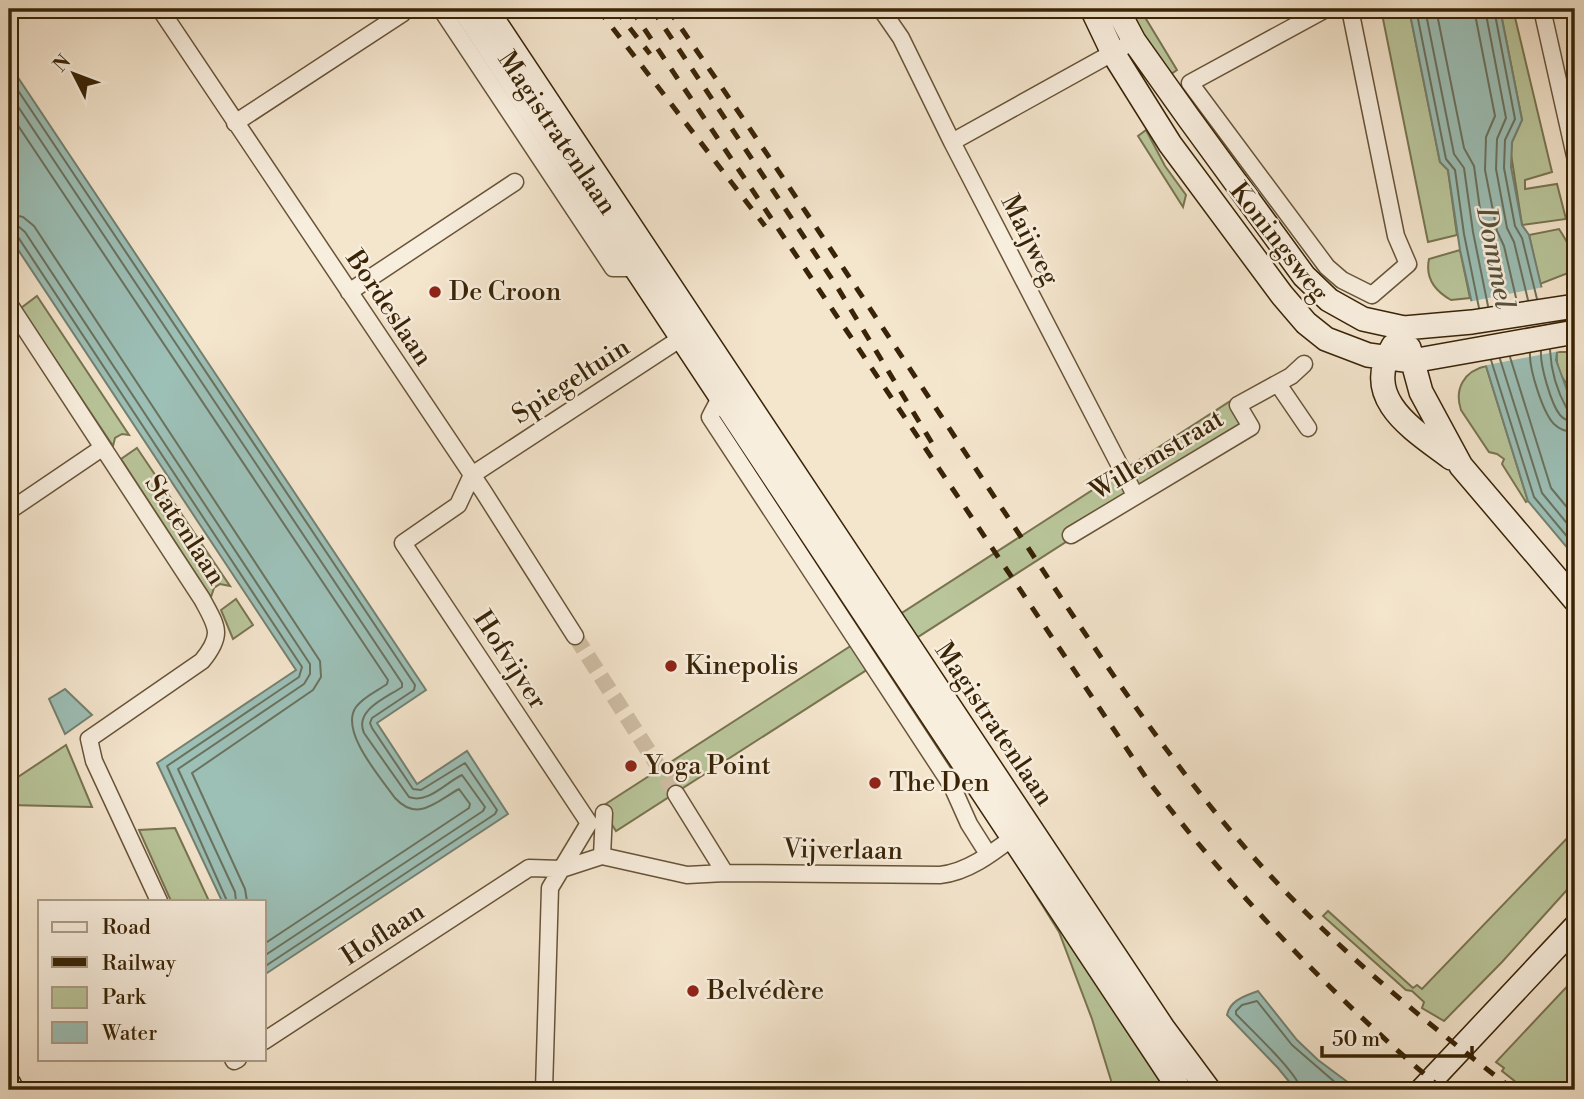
<svg xmlns="http://www.w3.org/2000/svg" width="1584" height="1099" viewBox="0 0 1584 1099" font-family="'Libre Bodoni',serif">
	<rect width="100%" height="100%" fill="#f4e5cd"/>
	<filter id="stains"><feTurbulence type="fractalNoise" baseFrequency=".00286" numOctaves="4"/><feColorMatrix values="0 0 0 0 .2 0 0 0 0 .09 0 0 0 0 .02 0 0 0 .5 -.17"/></filter>
	<radialGradient id="worn" r=".72"><stop offset=".6" stop-color="#630" stop-opacity="0"/><stop offset="1" stop-color="#630" stop-opacity=".3"/></radialGradient>
	<path fill="#b9c59a" stroke="#797450" stroke-width="2" d="M1123 9H1140L1177 70 1168 76Z
		M1381 9H1409L1440 162 1448 170 1457 235 1428 242Z
		M1500 9H1513L1552 172 1525 180V189L1557 184 1566 219 1522 225 1511 154 1512 142 1522 120Z
		M1146 130 1165 166 1186 195 1183 207 1138 136Z
		M1559 229C1571 247 1573 251 1568 273L1540 284 1529 235Z
		M1460 250 1470 298 1451 300C1435 291 1425 278 1429 259Z
		M37 296 129 435 122 434 115 438 113 446 21 308Z
		M1557 352H1575V392C1563 382 1555 368 1557 352Z
		M1486 366 1528 501 1526 502 1502 464 1504 459 1497 454 1489 452 1461 410C1454 389 1464 371 1486 366Z
		M1232 400 1248 425 616 831 601 807Z
		M137 448 230 586 220 584 214 588 211 597 121 459Z
		M236 599 253 625 233 639 221 610Z
		M66 745 92 807 9 805V783Z
		M175 828 209 901H171L139 830Z
		M1575 830V881L1502 962 1444 1021 1422 1008 1424 1002 1412 991 1406 990 1323 916 1328 911 1413 988 1417 985 1422 989Z
		M1014 860H1016L1169 1090H1114L1092 1019 1059 932Z
		M1575 978V1090H1526L1502 1071 1504 1068 1496 1062Z"/>
	<path fill="#9cbfb6" stroke="#748170" stroke-width="2" d="M1409 9H1500L1522 120 1512 142 1511 167 1522 225 1529 235 1557 352 1556 360 1575 412V557L1528 501 1486 366 1460 250 1448 170 1440 162Z
		M9 64 426 690 377 723 417 784 467 751 508 814 264 975V901H222L157 763 296 670 9 236Z
		M65 689 92 715 65 734 49 699Z
		M1258 991 1297 1040 1318 1060 1353 1086 1349 1090H1296L1278 1068 1227 1015C1230 1000 1245 996 1258 991Z"/>
	<path fill="#f4e5cd" d="M1544 287 1560 351 1482 366 1468 302Z"/>
	<g fill="none" stroke-linecap="round" stroke-linejoin="round">
		<path stroke="#6a725e" stroke-width="2" d="M1416 9 1446 159 1455 170 1464 234 1479 308
			M1425 9 1454 154 1464 168 1473 232 1488 306
			M1436 9 1464 148 1474 166 1483 231 1498 305
			M1474 9 1495 116 1486 137 1485 170 1497 231 1504 246 1517 302
			M1485 9 1506 118 1497 139 1496 169 1507 228 1514 242 1528 300
			M1494 9 1515 119 1505 140 1504 168 1515 226 1522 238 1537 299
			M9 77 415 685 414 690 372 718 370 723 372 728 413 789 421 790 465 763 497 810 495 814 264 967
			M9 93 402 683V687C386 698 354 710 364 733L409 797C428 804 445 783 462 775L485 807 483 811 264 956
			M9 112 388 680 387 684C377 691 363 697 356 707 339 731 381 778 395 798 418 823 437 801 459 789L470 804 469 808 264 944
			M9 214 23 217 34 226 320 661 321 677 313 690 192 773 245 889 247 901
			M9 224 18 226 25 232 310 664V674L304 684 178 769 235 892 236 901
			M9 233 18 237 302 667 299 677 167 766 227 901
			M1550 350C1551 370 1557 391 1567 409L1575 413
			M1541 351C1540 365 1551 404 1560 415 1564 420 1569 421 1575 422
			M1530 353C1529 369 1543 413 1554 424 1560 430 1567 432 1575 432
			M1510 357 1551 488 1575 517
			M1500 359 1542 493 1575 533
			M1491 360 1534 497 1575 546
			M1301 1090C1298 1073 1250 1029 1236 1014V1011L1242 1005 1257 1001 1292 1045 1344 1090"/>
		<path stroke="#cfbea5" stroke-width="16" stroke-dasharray="16 8" stroke-linecap="butt" d="M575 636 676 794"/>
		<defs>
			<path id="street" d="M160 9 483 491 575 636
				M441 9 613 268H637L641 265
				M881 9 901 38 952 142 1135 495
				M1326 9 1190 83 1327 267 1342 280 1372 295 1408 264 1396 236 1350 9
				M1542 9 1575 156
				M235 123 403 13
				M952 142 1134 41
				M349 292 515 182
				M9 304 202 599C217 627 224 634 202 661L89 739 94 761 159 901
				M1278 384 1308 428
				M726 393 721 396 710 417 952 786 969 824 988 854
				M472 475 458 505 403 543 589 823 550 888 544 1090
				M472 475 689 333
				M9 511 102 448
				M1071 535 1251 427 1238 405 1291 376 1304 364
				M676 794 725 873
				M602 856 604 813
				M264 1041 529 868 562 869 602 856 687 875 725 873 940 875C970 872 996 850 1020 832
				M233 1059 234 1061 238 1059"/>
			<path id="secondary" d="M464 9 1180 1090
				M486 9 1163 1028 1209 1090
				M1092 9 1113 53 1170 144 1282 295 1306 323 1326 339 1368 355 1412 361 1575 332
				M1117 9 1134 41 1188 117 1304 276 1329 300 1363 319 1404 328 1472 322 1575 306
				M1393 346C1360 399 1414 430 1451 458
				M1409 348 1421 392 1461 466 1575 600
				M9 1084 12 1090
				M1422 1090 1575 927"/>
		</defs>
		<use href="#street" stroke="#685438" stroke-width="19"/>
		<use href="#secondary" stroke="#392407" stroke-width="26"/>
		<use href="#street" stroke="#f8eede" stroke-width="16"/>
		<use href="#secondary" stroke="#f8eede" stroke-width="23"/>
		<path stroke="#392407" stroke-width="5" stroke-dasharray="12 12" stroke-linecap="butt" d="M598 9 765 226
			M615 9 650 54
			M631 9 1149 782C1236 895 1334 998 1443 1090
			M652 9 836 285 935 448
			M668 9C785 178 898 351 1011 522 1088 638 1163 756 1256 860 1333 946 1422 1020 1514 1090"/>
	</g>
	<g fill="#8f2418" stroke="#f8eede" stroke-width="2.5">
		<circle cx="435" cy="292" r="7"/>
		<circle cx="671" cy="666" r="7"/>
		<circle cx="631" cy="766" r="7"/>
		<circle cx="875" cy="783" r="7"/>
		<circle cx="693" cy="991" r="7"/>
	</g>
	<g text-anchor="middle" dominant-baseline="central" stroke-width="5" stroke-linejoin="round" paint-order="stroke">
		<g font-size="26" fill="#392407" stroke="#f8eede">
			<text transform="translate(557 133) rotate(56)">Magistratenlaan</text>
			<text transform="translate(1030 240) rotate(63)">Maijweg</text>
			<text transform="translate(1279 242) rotate(52)">Koningsweg</text>
			<text transform="translate(389 308) rotate(56)">Bordeslaan</text>
			<text transform="translate(571 381) rotate(-33)">Spiegeltuin</text>
			<text transform="translate(1157 455) rotate(-31)">Willemstraat</text>
			<text transform="translate(185 530) rotate(57)">Statenlaan</text>
			<text transform="translate(510 660) rotate(57)">Hofvijver</text>
			<text transform="translate(994 724) rotate(56)">Magistratenlaan</text>
			<text transform="translate(843 850) rotate(1)">Vijverlaan</text>
			<text transform="translate(383 934) rotate(-33)">Hoflaan</text>
		</g>
		<g font-size="26" fill="#392407" stroke="#f8eede" text-anchor="start">
			<text x="449" y="292">De Croon</text>
			<text x="685" y="666">Kinepolis</text>
			<text x="645" y="766">Yoga Point</text>
			<text x="889" y="783">The Den</text>
			<text x="707" y="991">Belvédère</text>
		</g>
		<g font-size="28" font-style="italic" fill="#57523c" stroke="#f8eede">
			<text transform="translate(1495 258) rotate(79)">Dommel</text>
		</g>
	</g>
	<rect width="1584" height="1099" fill="none" stroke="#f4e5cd" stroke-width="35"/>
	<rect x="10" y="10" width="1563" height="1078" fill="none" stroke="#392407" stroke-width="3.5"/>
	<rect x="18" y="18" width="1549" height="1064" fill="none" stroke="#392407" stroke-width="2"/>
	<rect x="38" y="900" width="228" height="161" fill="#f8eede" stroke="#ac9d88" stroke-width="2"/>
	<rect x="52" y="922" width="35" height="10" fill="#f8eede" stroke="#ac9d88" stroke-width="2"/>
	<text x="102" y="934" font-size="21" fill="#392407">Road</text>
	<rect x="52" y="957" width="35" height="10" fill="#392407" stroke="#ac9d88" stroke-width="2"/>
	<text x="102" y="970" font-size="21" fill="#392407">Railway</text>
	<rect x="52" y="987" width="35" height="21" fill="#b9c59a" stroke="#ac9d88" stroke-width="2"/>
	<text x="102" y="1004" font-size="21" fill="#392407">Park</text>
	<rect x="52" y="1022" width="35" height="21" fill="#9cbfb6" stroke="#ac9d88" stroke-width="2"/>
	<text x="102" y="1040" font-size="21" fill="#392407">Water</text>
	<g transform="translate(74 74) rotate(312)" stroke="#f8eede" stroke-width="5" paint-order="stroke">
	<path d="M0-5L12 26L0 18L-12 26Z" fill="#392407"/>
	<text y="-10" font-size="19" font-weight="bold" text-anchor="middle" fill="#392407">N</text>
	</g>
	<path d="M1322 1046v10h150v-10" fill="none" stroke="#392407" stroke-width="3.5"/>
	<text x="1332" y="1046" font-size="21" fill="#392407" stroke="#f8eede" stroke-width="5" paint-order="stroke">50 m</text>
	<rect width="100%" height="100%" filter="url(#stains)"/>
	<rect width="100%" height="100%" fill="url(#worn)"/>
</svg>
